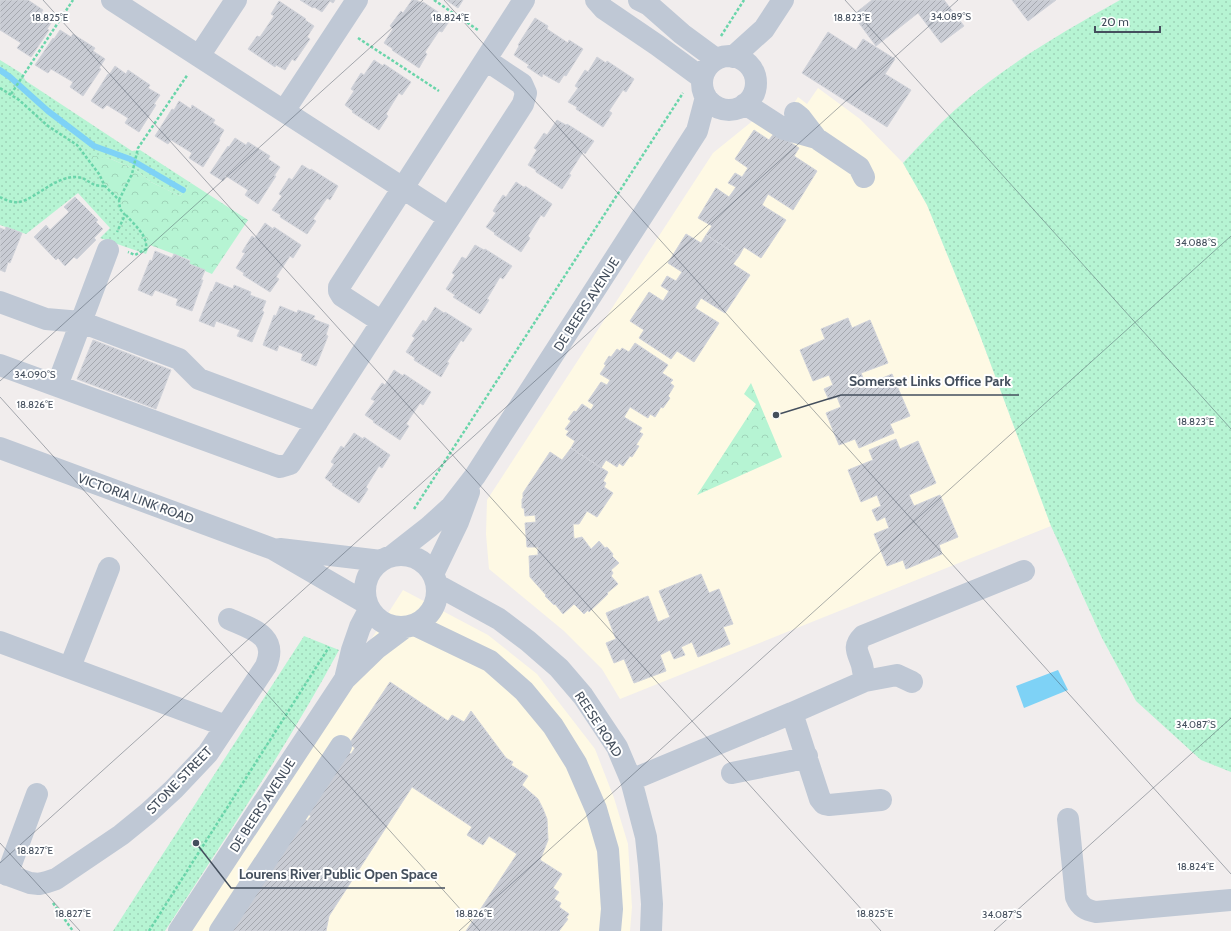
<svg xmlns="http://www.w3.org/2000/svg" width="1231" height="931" viewBox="0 0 1231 931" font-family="Cabin,sans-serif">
	<defs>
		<pattern id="grass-dots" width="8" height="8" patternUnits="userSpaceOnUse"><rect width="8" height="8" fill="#b6f4d3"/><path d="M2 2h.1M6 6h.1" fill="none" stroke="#9ed3b8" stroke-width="1.8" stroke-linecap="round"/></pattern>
		<pattern id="forest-crowns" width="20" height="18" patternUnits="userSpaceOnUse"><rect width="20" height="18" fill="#b6f4d3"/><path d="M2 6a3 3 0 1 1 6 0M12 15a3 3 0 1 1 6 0" fill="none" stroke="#9ed3b8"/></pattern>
		<pattern id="building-hatch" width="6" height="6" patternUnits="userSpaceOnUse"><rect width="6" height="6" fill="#c9ccd4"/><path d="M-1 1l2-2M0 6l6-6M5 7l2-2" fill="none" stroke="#a5a8af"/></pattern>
	</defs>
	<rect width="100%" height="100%" fill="#f1eded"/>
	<path fill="#fef9e4" d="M818 88 860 119 903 163 927 205 978 330 1051 526 620 699 602 669 564 631 489 569 486 534 487 500 713 153 755 119 777 130 798 97 807 104Z
		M403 590 488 635 537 674 595 749 614 798 628 844 632 907 630 931H183Z"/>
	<path fill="url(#grass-dots)" d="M1120 0H1231V772L1201 760 1136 701 1102 638 1051 526 978 330 927 205 903 163C920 145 937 126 956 109 1005 65 1063 32 1120 0Z
		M0 60 21 73 26 81 132 151 140 150 191 183 180 196 151 182 136 170 111 159 86 156 99 174 105 186 119 200 120 209 144 237 147 243 150 245 146 254 100 238 110 228 78 193 26 234 0 225Z
		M304 636 339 650C287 747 225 838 165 931H113Z"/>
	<path fill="url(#forest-crowns)" d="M90 155 111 159 136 170 151 182 180 196 191 183 248 220 212 274 189 264 190 260 150 245 147 243 144 237 120 209 119 200 105 186 99 174 85 156Z
		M751 383 782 457 697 495 756 404 744 394Z"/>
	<path fill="#7ed2f6" d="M1058 670 1068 690 1024 708 1016 686Z"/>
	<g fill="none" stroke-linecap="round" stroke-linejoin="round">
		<path stroke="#7ed2f6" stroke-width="6" d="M0 70 10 77 48 111 94 146 130 159 183 190"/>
	</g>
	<path fill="url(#building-hatch)" stroke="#d1d3da" d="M0 0H28L43 10 41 13 53 20 47 29 49 30 31 57 17 48 21 43 0 30Z
		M300 0H335L333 3 330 1 322 12 314 7 313 8Z
		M412 0H416L422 3 423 2 450 20 442 32 439 31 425 52 427 54 419 68 392 50 393 49 384 43 393 29 390 26 401 11 403 13Z
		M446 0H463L458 8Z
		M872 0H944L964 26 941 43 918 13 876 46 853 15Z
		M1012 0H1056L1028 21Z
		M279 1 306 19 305 20 314 26 307 37 310 39 295 61 292 59 285 70 276 65 275 67 248 49 257 36 260 37 274 16 271 14Z
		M535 18 548 26 547 29 568 43 569 40 583 49 566 76 564 75 559 83 543 74 542 77 527 67 529 65 514 55 519 46 518 45Z
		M60 30 71 37 73 34 95 48 93 51 105 59 99 68 101 69 83 96 70 87 73 82 51 69 48 73 35 65 53 38 54 39Z
		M828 32 856 50 863 39 895 59 885 74 911 90 887 127 802 73Z
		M597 57 606 63 607 61 634 79 626 92 623 90 609 111 612 113 603 127 576 109 577 107 568 102 578 88 575 86 585 70 588 72Z
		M374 60 383 66 384 64 411 82 402 95 399 93 386 114 388 116 379 130 352 112 353 111 345 105 354 91 351 89 361 73 364 75Z
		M115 66 126 74 128 70 150 85 148 88 160 95 154 104 156 105 139 132 125 123 128 118 107 105 103 109 91 101 108 74 109 75Z
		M179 101 191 109 192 105 215 120 213 123 224 130 219 139 220 140 203 167 189 158 192 153 171 140 168 144 155 136 172 109 174 110Z
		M557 120 566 125 567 124 594 141 585 154 583 152 569 174 571 175 562 189 536 172V170L528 165 537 150 534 148 544 133 547 135Z
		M754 130 769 140 775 132 799 148 794 156 817 171 793 210 768 194 762 205 786 220 761 258 744 247 739 256 706 235 712 226 698 218 716 188 729 197 736 187 728 183 735 173 742 177 748 168 735 159Z
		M235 138 246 145 248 142 270 156 268 159 280 167 274 176H276L258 204 245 195 248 190 226 176 223 181 210 173 228 146 229 147Z
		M302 165 310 170 311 169 338 186 330 200 327 198 313 219 316 221 307 234 280 217 281 215 272 210 282 196 279 194 289 178 292 180Z
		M516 182 525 188V186L552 204 544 217 541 215 528 236 530 238 521 252 494 234 495 233 486 227 496 213 493 211 503 195 506 197Z
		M75 197 98 220 96 222 103 229 94 238 96 240 77 259 74 257 65 266 58 258 56 260 34 237 46 225 50 230 69 212 64 207Z
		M265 223 273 229 274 227 301 245 293 258 290 256 276 277 279 279 270 292 243 275 244 273 236 268 245 253 242 252 252 236 255 238Z
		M6 227 22 233 10 263 8 262 5 272 0 270V228L5 230Z
		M686 234 701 243 706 235 739 256 733 264 750 275 725 313 701 298 695 308 719 323 694 362 677 351 671 359 639 338 644 330 630 321 649 292 663 301 669 291 661 286 667 276 676 281 682 272 668 263Z
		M475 245 484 250 485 249 512 266 503 279 500 277 487 299 489 300 480 314 453 297 455 295 446 289 455 275 452 273 462 257 466 259Z
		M155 251 172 258 174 254 190 261 189 264 205 270 201 280H203L192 311 176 305 178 299 155 290 152 296 138 290 150 260 152 261Z
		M216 282 233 289 234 285 251 292 250 295 266 301 262 311 264 312 252 342 237 336 240 330 216 321 214 327 199 321 211 291 212 292Z
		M280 306 297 313 298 310 315 316 313 319 329 325 326 335 328 336 316 366 301 360 303 354 279 345 277 351 263 345 274 315 276 316Z
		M435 307 444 313 445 312 472 329 463 342 461 340 447 362 449 363 441 377 414 360 415 358 406 352 415 338 412 336 423 320 426 322Z
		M848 318 852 328 870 320 888 363 861 373 866 385 892 374 910 416 890 424 894 433 859 448 855 439 839 445 826 413 841 407 837 397 829 400 824 389 833 385 829 375 813 381 800 350 825 339 821 329Z
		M93 340 171 370 156 409 77 379Z
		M635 343 668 365 662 373 673 380 670 383 674 386 668 396 670 398 663 408 661 407 655 417 650 414 648 418 630 407 624 417 642 428 639 432 643 434 636 445 639 446 632 457 630 456 623 466 619 463 617 467 606 460 601 468 571 448 575 441 566 435 569 431 565 429 571 421 568 419 574 411 576 412 582 404 591 410 594 405 588 401 601 382 607 385 610 380 600 374 606 365 604 364 609 356 611 357 617 349 620 351 622 348 629 352Z
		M394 370 403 376 404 374 431 392 423 405 420 403 406 424 409 426 400 440 373 422 374 421 365 415 375 401 371 399 382 383 385 385Z
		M354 433 363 439 364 437 390 455 382 468 379 466 366 487 368 489 359 503 332 485 333 484 325 478 334 464 331 462 341 446 344 448Z
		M896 439 900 449 918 441 936 483 909 495 914 506 940 495 958 537 939 545 942 554 906 569 903 560 887 566 874 534 889 528 885 517 877 521 872 510 881 506 877 495 861 502 848 470 873 460 869 450Z
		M571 448 608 472 603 481 606 483 604 487 613 493 597 517 587 511 579 524H573L574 539 582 537 591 549 599 541 605 548 607 547 613 554 612 556 619 563 611 570 613 573 611 576 618 584 607 593 608 594 589 612 588 610 584 614 574 604 563 614 555 604 554 605 545 596 546 595 530 577 529 556 538 555V547H527L525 523 536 522 535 515 525 516 524 508H522V499L523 498V493L550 452 562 460Z
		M701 574 709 593 719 589 733 624 723 627 730 644 698 657 692 642 681 647 685 655 674 659 670 650 660 655 666 671 634 683 624 659 614 663 606 643 616 639 606 613 648 596 658 622 670 617 659 591Z
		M390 682 448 721 452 715 464 722 471 711 506 758 513 762 511 765 528 776 522 785 538 799 543 809 547 819 548 840 540 860 562 874 553 888 559 892 554 899 561 903 559 907 569 914 566 918 568 919 559 931H466L517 854 489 836 483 845 467 835 472 827 412 787 329 916 326 931H228L302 817 307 821 311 816 305 812 346 750 351 754 355 748 349 744Z"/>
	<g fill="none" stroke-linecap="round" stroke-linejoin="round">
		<path stroke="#6ad5aa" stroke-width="2.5" stroke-dasharray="3 2" stroke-linecap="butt" d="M434 0 478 30
			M721 36 744 0
			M358 38 439 91
			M0 88 19 100 48 126 77 145 99 174 105 186 119 200 120 209 125 215 117 232
			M11 94 73 0
			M0 197C4 199 10 202 14 202 30 205 53 176 76 177 83 177 87 181 93 184 96 186 101 186 105 186
			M119 200 132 174 138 148 188 74
			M126 215C134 225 148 235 146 249L135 255 128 252
			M414 509 683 93
			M53 903 73 931
			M149 931 329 647"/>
		<path stroke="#bfc8d5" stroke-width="22" d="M112 0 449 218
			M596 0 604 9 657 45 702 78
			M639 0 649 5 682 34 716 59
			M199 56 236 0
			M702 83a27 27 0 1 1 54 0a27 27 0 1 1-54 0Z
			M733 57 764 29 783 0
			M745 104 784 129 816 138 859 167 864 177
			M284 111 357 0
			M795 113 800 117 816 138
			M0 302 46 319 81 322 179 359 199 379 317 423
			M382 322 342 296 339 291V287L524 0
			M0 365 274 465 280 467 290 464 523 104 526 93 522 84 486 60
			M57 386 108 250
			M0 448 273 549 366 603
			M280 549 381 561
			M365 591a36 36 0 1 1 72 0a36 36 0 1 1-72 0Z
			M392 556 429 527 451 507 475 476 697 131 706 97
			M433 574 458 522 469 492
			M437 585 499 619 528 641 559 668 583 696 617 747 631 780 646 837 649 865 652 904 651 931
			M415 625 490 661 524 691 553 726 576 763 596 809 608 850 612 909 610 931
			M0 642 226 726
			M70 667 109 568
			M345 679 352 650 360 627 369 610
			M865 681 897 675 912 682
			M792 713 865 681C864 676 863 670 862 665 858 652 852 647 863 636L1024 571
			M732 773 791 761 807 756
			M631 780 792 713 820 799 824 804 829 805 881 800
			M1068 819 1076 897C1080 907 1086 910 1096 912L1231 900
			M0 872 30 883 39 884 47 882 56 879 121 835 148 813 174 789 208 753 266 666C279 635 251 629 229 619
			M7 875 37 794
			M179 931 345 679 376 649 404 628
			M220 931 341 746"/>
	</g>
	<path fill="none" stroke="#444f5d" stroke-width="1" stroke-opacity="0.45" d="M43 0 881 931M444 0 1231 874M845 0 1231 429M0 381 423 0M0 397 480 931M0 843 80 931M0 863 958 0M459 931 1231 236M994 931 1231 718"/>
	<g text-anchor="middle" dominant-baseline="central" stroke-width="4" stroke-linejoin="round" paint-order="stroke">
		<g font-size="13" fill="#444f5d" stroke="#fff">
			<text transform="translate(586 304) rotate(-57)">DE BEERS AVENUE</text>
			<text transform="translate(136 498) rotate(20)">VICTORIA LINK ROAD</text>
			<text transform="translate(599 724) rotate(57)">REESE ROAD</text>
			<text transform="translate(179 780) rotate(-46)">STONE STREET</text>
			<text transform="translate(262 805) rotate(-57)">DE BEERS AVENUE</text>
		</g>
	</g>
	<g font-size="10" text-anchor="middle" fill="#444f5d" stroke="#fff" stroke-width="4" stroke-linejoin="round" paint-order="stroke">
		<text x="951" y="20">34.089°S</text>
		<text x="50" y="21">18.825°E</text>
		<text x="451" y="21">18.824°E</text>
		<text x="852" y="21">18.823°E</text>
		<text x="1196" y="246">34.088°S</text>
		<text x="35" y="378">34.090°S</text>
		<text x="35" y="408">18.826°E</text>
		<text x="1196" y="425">18.823°E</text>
		<text x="1196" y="728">34.087°S</text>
		<text x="35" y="854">18.827°E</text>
		<text x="1196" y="870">18.824°E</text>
		<text x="73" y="917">18.827°E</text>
		<text x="474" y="917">18.826°E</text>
		<text x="875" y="917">18.825°E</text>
		<text x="1002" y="918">34.087°S</text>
	</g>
	<path fill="none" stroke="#444f5d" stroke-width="1.5" d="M776 415L841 395H1019M196 843L231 888H445"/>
	<g fill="#444f5d" stroke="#fff" stroke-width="1.5">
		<circle cx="776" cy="415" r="4"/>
		<circle cx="196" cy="843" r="4"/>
	</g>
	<g font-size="14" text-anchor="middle" font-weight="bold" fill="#444f5d" stroke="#fff" stroke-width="4" stroke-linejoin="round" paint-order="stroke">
		<text x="930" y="386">Somerset Links Office Park</text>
		<text x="338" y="879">Lourens River Public Open Space</text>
	</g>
	<path d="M1095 26v6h65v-6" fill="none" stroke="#444f5d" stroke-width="2"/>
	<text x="1101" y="26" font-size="12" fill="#444f5d" stroke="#ffffff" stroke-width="3" paint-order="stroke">20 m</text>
</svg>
